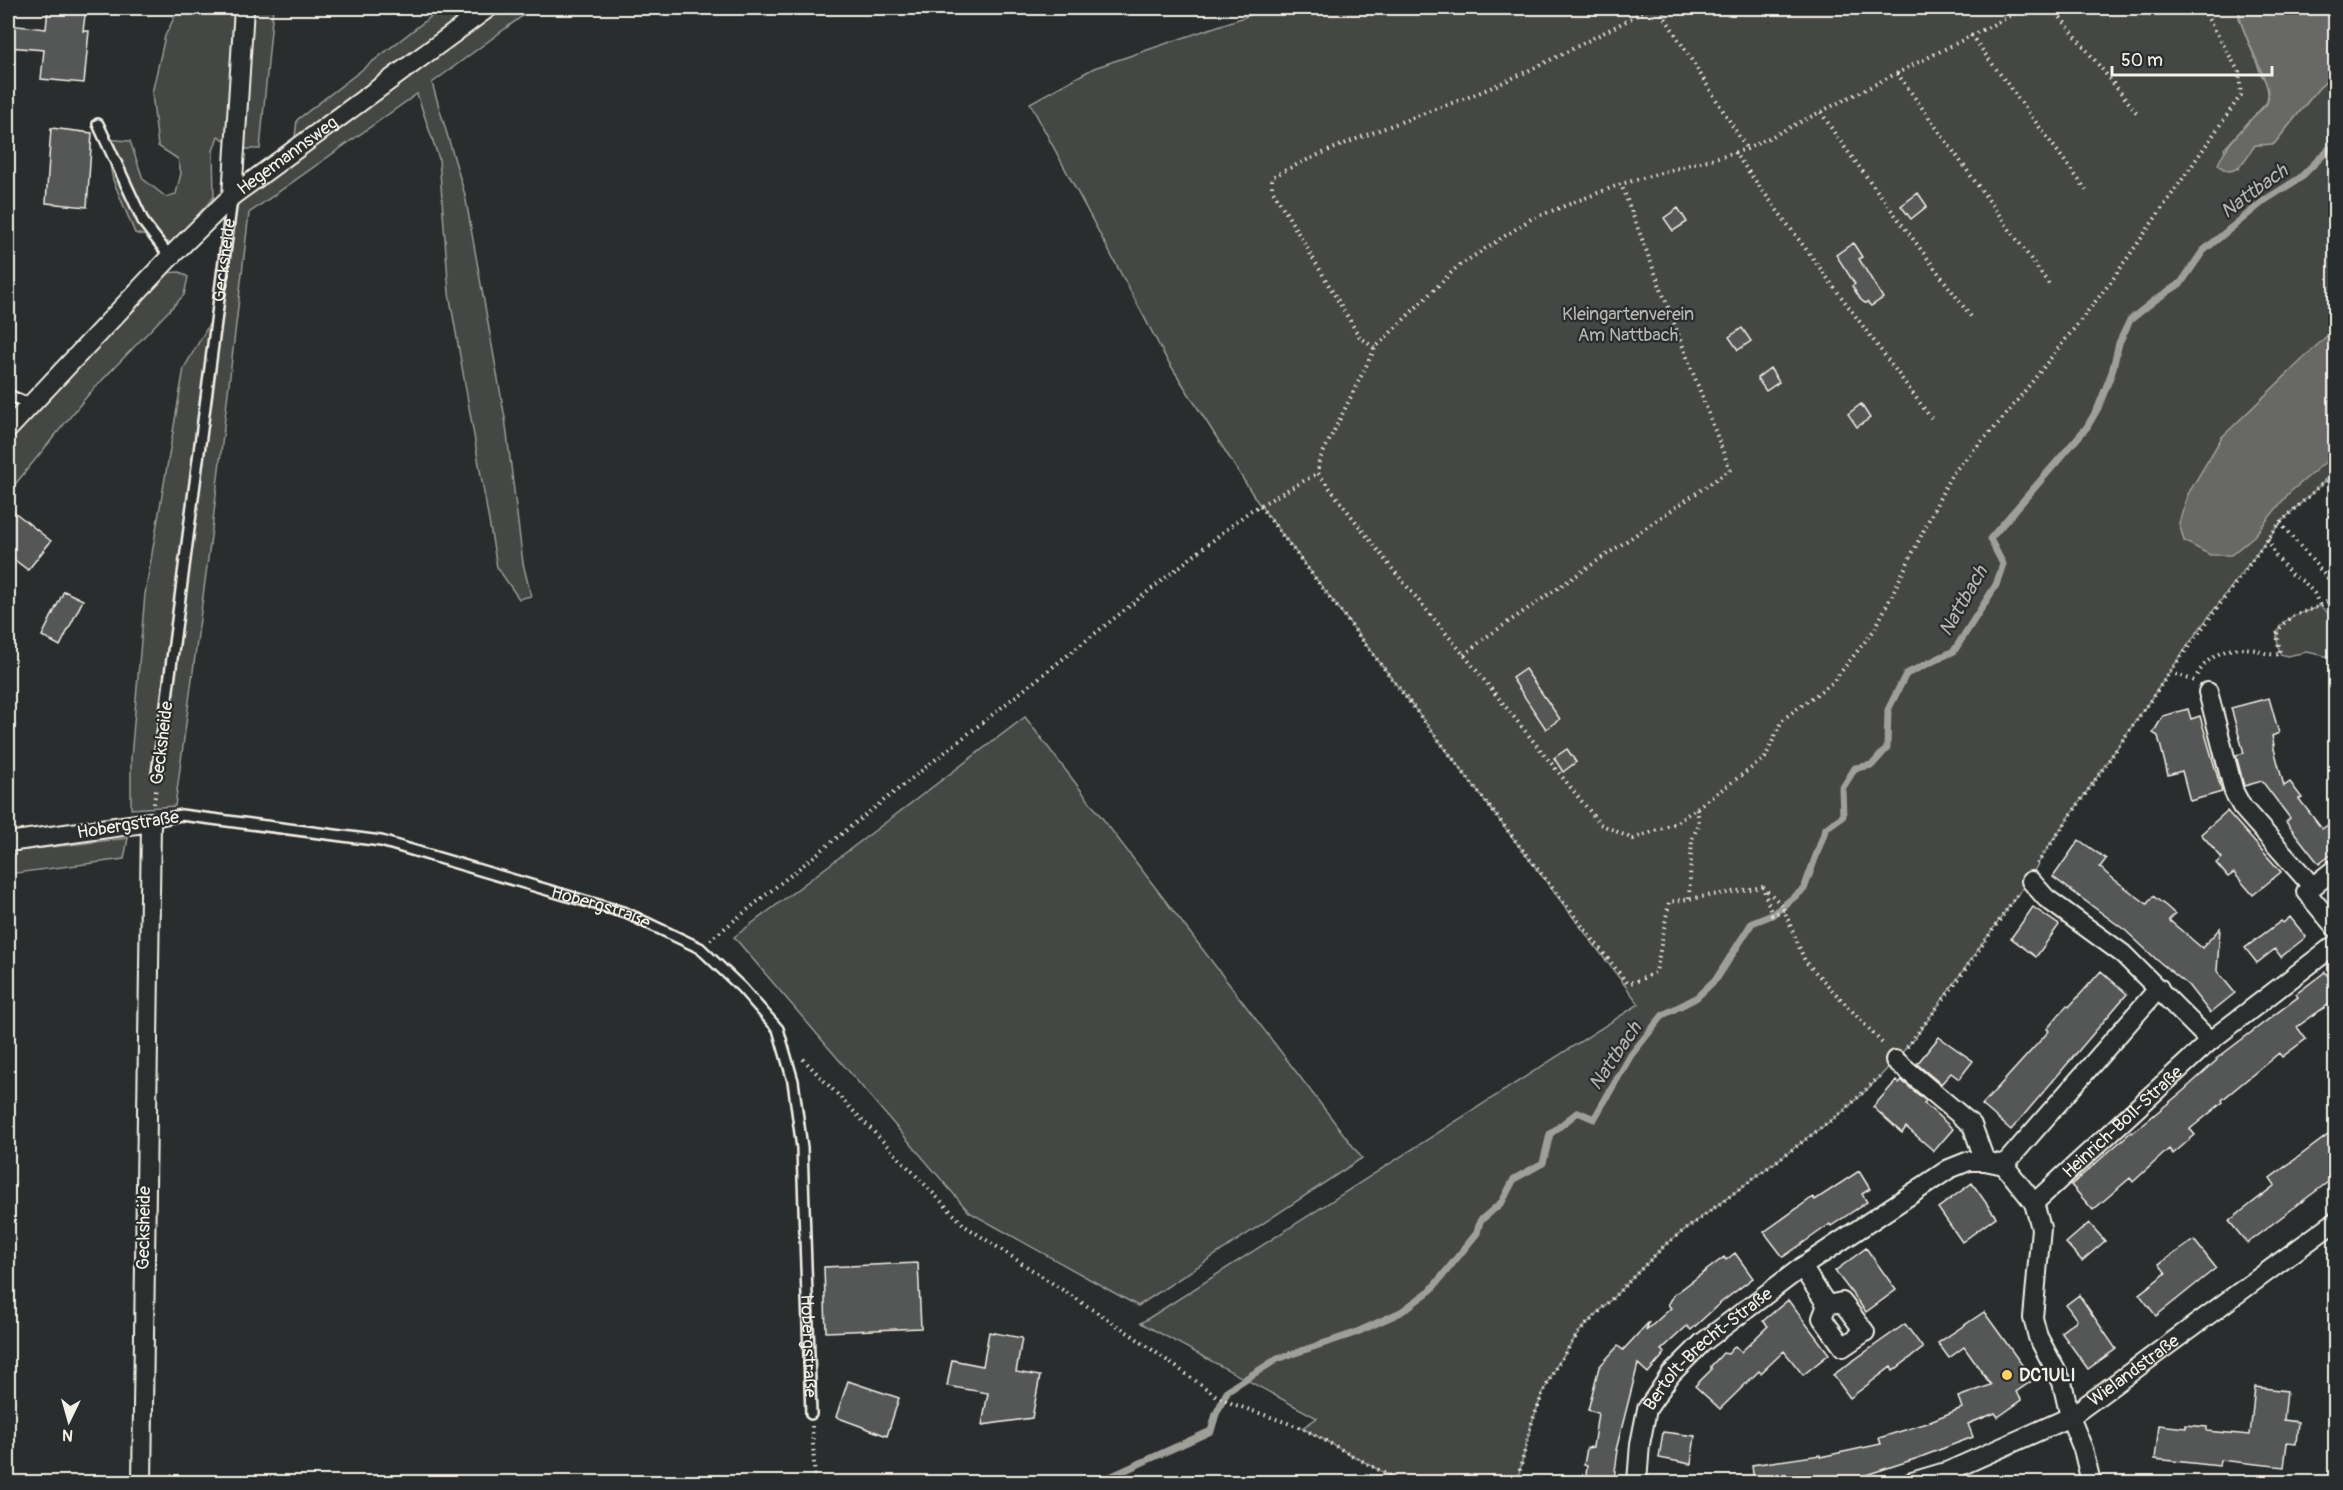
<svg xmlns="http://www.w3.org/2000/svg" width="2343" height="1490" viewBox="0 0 2343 1490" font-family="Pangolin,sans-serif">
	<rect width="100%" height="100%" fill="#2a2d2e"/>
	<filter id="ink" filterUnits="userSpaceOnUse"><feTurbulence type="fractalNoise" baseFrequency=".0167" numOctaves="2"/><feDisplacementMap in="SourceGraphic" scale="12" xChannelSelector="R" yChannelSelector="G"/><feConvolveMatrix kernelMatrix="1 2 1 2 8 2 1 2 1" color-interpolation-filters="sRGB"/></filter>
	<g filter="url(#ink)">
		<path fill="#444645" stroke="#9c9c96" stroke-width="1.5" d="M179 8H273L260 149H240L218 136 213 151 214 197 172 243 135 233 113 180 105 139 130 141 143 179 166 197 176 194 181 173 178 159 158 146 152 93 165 36Z
			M442 8H533L432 83 465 195 505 418 523 563 531 596 519 599 497 567 449 293 439 159 417 94 249 213 212 529 175 806 131 809V758L145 594 184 368 226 295 237 201 292 162 297 120Z
			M1271 8H2239V18L2261 74 2269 87 2267 102 2224 149 2238 169 2255 145 2274 144 2318 89 2335 73V117L2329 126V157L2332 174 2336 177 2335 471 2280 523 2200 628 2045 852C2035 867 2031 880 2018 894L1915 1038 1876 1081 1845 1110 1666 1244 1579 1332 1557 1365 1542 1395 1531 1425 1517 1482H1401L1302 1428 1317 1418 1141 1323 1639 1004 1257 501 1166 358 1030 103 1094 68Z
			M180 272 188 277 184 295 88 395 8 493V441L162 273Z
			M2320 606 2335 619V658L2307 652 2287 656 2280 654C2279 648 2276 640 2277 634 2281 615 2306 613 2320 606Z
			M1025 717 1362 1158 1138 1306 969 1212 734 937Z
			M128 838 124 859 8 874V852Z"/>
		<path fill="#676866" stroke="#9f9f9a" stroke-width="1.5" d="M2239 8H2335V73L2318 89 2274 144 2255 145C2246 158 2234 183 2218 164 2226 145 2240 132 2254 116 2258 112 2264 108 2267 103 2276 86 2238 33 2239 8Z
			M2335 328V454L2289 493 2254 536 2231 555H2210L2184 541 2179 523 2188 494 2222 437Z"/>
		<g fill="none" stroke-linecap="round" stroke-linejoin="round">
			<path stroke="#9f9f9a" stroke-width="7" d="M1099 1482 1211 1431 1216 1414 1228 1390 1277 1359 1355 1333 1401 1312 1431 1290 1477 1233 1480 1221 1502 1202 1514 1179 1543 1163 1550 1134 1578 1112 1594 1119 1631 1055 1663 1015 1696 998 1717 978 1752 923 1772 915 1804 889 1826 828 1843 816 1842 789 1855 768 1872 765 1887 748 1888 710 1906 674 1954 651 1996 585 2003 564 1990 539 2087 427 2098 408 2112 372 2119 343 2130 320 2155 300 2181 283 2203 251 2265 200 2300 178 2329 149"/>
		</g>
		<path fill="#555756" stroke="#f4f1e8" stroke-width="1.5" d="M48 8H86L83 31H89L84 83 41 79 44 50 8 47V25L46 29Z
			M51 128 92 133 87 207 46 203Z
			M1918 193 1927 206 1911 219 1901 206Z
			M1678 208 1687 222 1673 231 1664 218Z
			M1853 243 1862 257 1859 259 1883 298 1871 306 1867 302 1865 303 1861 300 1852 286 1855 284 1836 255Z
			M1742 328 1751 341 1738 350 1729 337Z
			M1770 368 1779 382 1766 391 1757 378Z
			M1861 404 1870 418 1857 427 1848 414Z
			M8 507 51 541 28 570 8 555Z
			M64 591 83 600 60 646 42 636Z
			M1525 669 1560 719 1546 729 1512 678Z
			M2269 698 2279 733 2272 736 2274 745H2273L2284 786 2290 782 2302 798 2299 799 2322 829 2336 819V851L2319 864 2286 822 2290 818 2262 781 2244 786 2236 755 2244 753 2231 708Z
			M2188 709 2191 719 2200 716 2222 792 2190 801 2182 771 2168 775 2158 736 2153 733 2163 716Z
			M1567 749 1576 762 1563 772 1554 758Z
			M2227 811 2281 872 2253 895 2234 873 2228 877 2216 863 2222 858 2201 834Z
			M2079 840 2106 859 2100 867 2107 874 2147 904 2153 896 2166 906 2175 914 2169 920 2202 948 2220 928 2217 971 2235 993 2210 1013 2188 985 2157 960 2126 931 2053 877Z
			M2033 907 2059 925 2036 957 2011 938Z
			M2290 917 2306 937 2281 957 2275 949 2257 963 2245 948 2281 921 2283 923Z
			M2101 971 2127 994 2011 1130 1982 1105 2049 1031 2047 1029 2067 1005 2069 1007Z
			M2325 972 2336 986V999L2297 1027 2306 1039 2282 1057 2279 1053 2222 1100 2223 1102 2190 1129 2195 1135 2173 1154 2169 1149 2133 1182 2130 1178 2093 1210 2071 1185 2131 1132 2132 1133 2183 1091 2217 1060 2216 1059 2298 997 2296 994Z
			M1939 1037 1973 1061 1959 1079 1951 1073 1941 1084 1917 1064Z
			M1896 1081 1899 1084 1902 1081 1926 1101 1924 1103 1953 1129 1934 1151 1906 1127 1902 1133 1873 1107Z
			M2336 1129V1176L2247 1243 2229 1221 2275 1185 2270 1178Z
			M1859 1171 1870 1189 1862 1194 1867 1202 1831 1226 1830 1224 1783 1257 1764 1232 1813 1197 1815 1200Z
			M1972 1183 1996 1217 1962 1242 1938 1208Z
			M2089 1223 2105 1241 2082 1261 2066 1243Z
			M2194 1240 2216 1268 2156 1316 2139 1294 2166 1273 2159 1264Z
			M1866 1248 1896 1290 1866 1312 1835 1271Z
			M1735 1253 1753 1278 1719 1304 1691 1330 1687 1326 1661 1350 1665 1353 1648 1373 1638 1364 1616 1450H1618L1614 1478 1586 1475 1587 1466 1584 1465 1587 1448 1593 1447 1598 1413 1588 1410 1599 1367 1618 1346 1623 1350 1649 1322 1646 1331 1671 1308 1668 1305 1674 1295 1724 1257 1726 1260Z
			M918 1263 921 1328 826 1332 824 1267Z
			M2079 1295 2116 1349 2088 1369 2061 1332 2077 1320 2066 1305Z
			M1788 1300 1829 1354 1803 1375 1784 1351 1761 1373 1759 1371 1720 1409 1695 1386 1711 1370V1366L1723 1353 1728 1354 1735 1346 1741 1352 1768 1326 1763 1321Z
			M1984 1312 2033 1380 2016 1392 2022 1400 1998 1417 1995 1413 1968 1424 1973 1437 1918 1458 1863 1476 1832 1482H1754L1752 1465 1820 1455V1457L1881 1444 1879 1438 1931 1422 1930 1421 1962 1408 1958 1397 1991 1385 1964 1347 1949 1358 1938 1343Z
			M1905 1324 1923 1348 1893 1371 1891 1367 1850 1398 1833 1375Z
			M989 1332 1022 1338 1016 1372 1040 1376 1032 1418 982 1425 988 1393 947 1386 952 1360 983 1366Z
			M848 1381 899 1398 887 1436 836 1417Z
			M2255 1387 2287 1391 2284 1420 2298 1422 2296 1444 2287 1443 2284 1467 2220 1460 2219 1466 2155 1459 2159 1425 2186 1428V1425L2207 1427V1431L2250 1435Z
			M1663 1432 1695 1436 1691 1464 1659 1458Z"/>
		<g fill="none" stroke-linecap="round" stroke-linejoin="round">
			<defs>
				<g id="service">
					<path d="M98 124 144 223 170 257"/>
					<path d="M8 395 30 404"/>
					<path id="s1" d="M157 774 232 199"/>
					<path id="s2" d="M151 822 181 815 381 841 626 913 700 948 742 988 778 1029 793 1081 802 1148 811 1414"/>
				</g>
				<g id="minor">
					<path d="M232 196 244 8"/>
					<path id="s3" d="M8 429 170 257 232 196 488 8"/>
					<path d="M2208 692 2234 792 2242 807 2312 886"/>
					<path d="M8 842 151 822 142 1482"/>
					<path d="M2336 868 2306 892 2336 928"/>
					<path d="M2031 881 2046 898 2123 954 2210 1041"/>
					<path d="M1895 1060 1972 1125 1985 1161"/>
					<path d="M2004 1165 2159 988"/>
					<path id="s4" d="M2034 1203 2210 1041 2336 944"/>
					<path d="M1802 1267 1827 1305 1842 1302 1865 1332 1843 1347 1822 1318 1827 1305"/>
					<path id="s5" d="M1637 1482 1640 1444 1647 1409 1671 1374 1702 1343 1802 1267 1949 1169 1969 1161H1985L2004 1165 2034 1203 2041 1228 2033 1318 2038 1337 2062 1382 2070 1417 2083 1449 2091 1482"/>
					<path id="s6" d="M1912 1482 1949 1471 2070 1417 2336 1221"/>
				</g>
			</defs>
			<use href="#service" stroke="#f4f1e8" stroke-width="14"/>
			<use href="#minor" stroke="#f4f1e8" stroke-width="22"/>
			<path stroke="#f4f1e8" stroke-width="4" stroke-dasharray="1.5 4.5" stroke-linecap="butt" d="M1659 8 1747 149
				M2026 8 1747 149 1621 184 1531 219 1457 267 1375 348 1319 461 1318 473 1390 566 1464 655 1600 824 1633 839 1676 823 1765 758 1782 720 1832 683 1875 629 1951 475 2005 416 2110 283 2241 95 2239 72 2202 8
				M2053 8 2137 113
				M1971 35 2087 191
				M1897 73 2051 287
				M1821 112 1837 137 1972 318
				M1734 152 1931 418
				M1374 348 1359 336 1272 189V177C1336 144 1404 121 1471 96 1533 71 1591 39 1651 8
				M1260 506 1518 844 1627 983 1635 982 1656 972 1669 902 1763 887 1772 915 1784 910 1805 961 1884 1045
				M2280 523 2336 588
				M2268 539 2276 556 2291 574 2304 582 2314 593 2320 606
				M1464 655 1485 638 1730 470 1621 184
				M2170 672 2195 681
				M2197 675C2208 656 2229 645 2251 649 2262 651 2268 656 2280 654L2277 634 2282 625 2292 616 2320 606 2336 596
				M154 804 156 788
				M2037 864 2170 672 2280 523 2336 471
				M1763 887 1781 904 1784 910
				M1689 898 1692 839 1699 824 1697 808
				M710 940 854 824 1250 511 1318 473
				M1907 1047 1956 983 2017 895
				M803 1059 965 1226 1133 1336 1218 1397 1233 1404 1302 1428 1401 1482
				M2335 1359H2336
				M812 1426 815 1482
				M1517 1482 1531 1425 1542 1395 1557 1365 1579 1332 1666 1244 1845 1110 1882 1074"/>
			<use href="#service" stroke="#2a2d2e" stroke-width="9"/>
			<use href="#minor" stroke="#2a2d2e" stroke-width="18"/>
		</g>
	</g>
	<circle fill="#ffd166" stroke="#2a2d2e" stroke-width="2" cx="2007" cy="1375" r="6"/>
	<g text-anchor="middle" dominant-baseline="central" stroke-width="4.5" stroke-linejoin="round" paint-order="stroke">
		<g font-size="18" fill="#f4f1e8" stroke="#2a2d2e">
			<text stroke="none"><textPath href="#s3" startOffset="392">Hegemannsweg</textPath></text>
			<text stroke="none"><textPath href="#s1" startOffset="518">Gecksheide</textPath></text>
			<text transform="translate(162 743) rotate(-83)">Gecksheide</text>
			<text transform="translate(128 825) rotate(-9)">Hobergstraße</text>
			<text stroke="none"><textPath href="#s2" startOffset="462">Hobergstraße</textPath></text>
			<text stroke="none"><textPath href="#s4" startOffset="120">Heinrich-Böll-Straße</textPath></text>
			<text transform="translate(144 1228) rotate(-89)">Gecksheide</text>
			<text stroke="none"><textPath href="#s2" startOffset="1002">Hobergstraße</textPath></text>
			<text stroke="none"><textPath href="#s5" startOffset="160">Bertolt-Brecht-Straße</textPath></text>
			<text stroke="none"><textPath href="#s6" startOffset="250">Wielandstraße</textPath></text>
		</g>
		<g font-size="18" fill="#b6b5af" stroke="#2a2d2e">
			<text x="1628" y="314">Kleingartenverein<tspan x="1628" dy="21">Am Nattbach</tspan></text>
		</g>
		<g font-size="18" font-weight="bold" fill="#f4f1e8" stroke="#2a2d2e" text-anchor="start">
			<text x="2019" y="1375">DC1ULI</text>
		</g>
		<g font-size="20" font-style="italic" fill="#b5b3ae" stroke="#2a2d2e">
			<text transform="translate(2254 191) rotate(-36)">Nattbach</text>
			<text transform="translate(1963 601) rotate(-60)">Nattbach</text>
			<text transform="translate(1615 1056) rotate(-56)">Nattbach</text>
		</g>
	</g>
	<rect width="2343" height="1490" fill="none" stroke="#2a2d2e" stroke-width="30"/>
	<rect x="15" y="15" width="2313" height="1460" fill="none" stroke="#f4f1e8" stroke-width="2" filter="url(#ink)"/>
	<g transform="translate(69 1421) rotate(185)" stroke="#2a2d2e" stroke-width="4.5" paint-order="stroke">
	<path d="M0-4.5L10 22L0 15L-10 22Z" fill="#f4f1e8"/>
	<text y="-9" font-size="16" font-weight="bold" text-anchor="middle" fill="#f4f1e8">N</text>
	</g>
	<path d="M2112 66v9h160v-9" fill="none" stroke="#f4f1e8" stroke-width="3"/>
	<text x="2121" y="66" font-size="18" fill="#f4f1e8" stroke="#2a2d2e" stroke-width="4.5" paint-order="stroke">50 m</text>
</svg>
